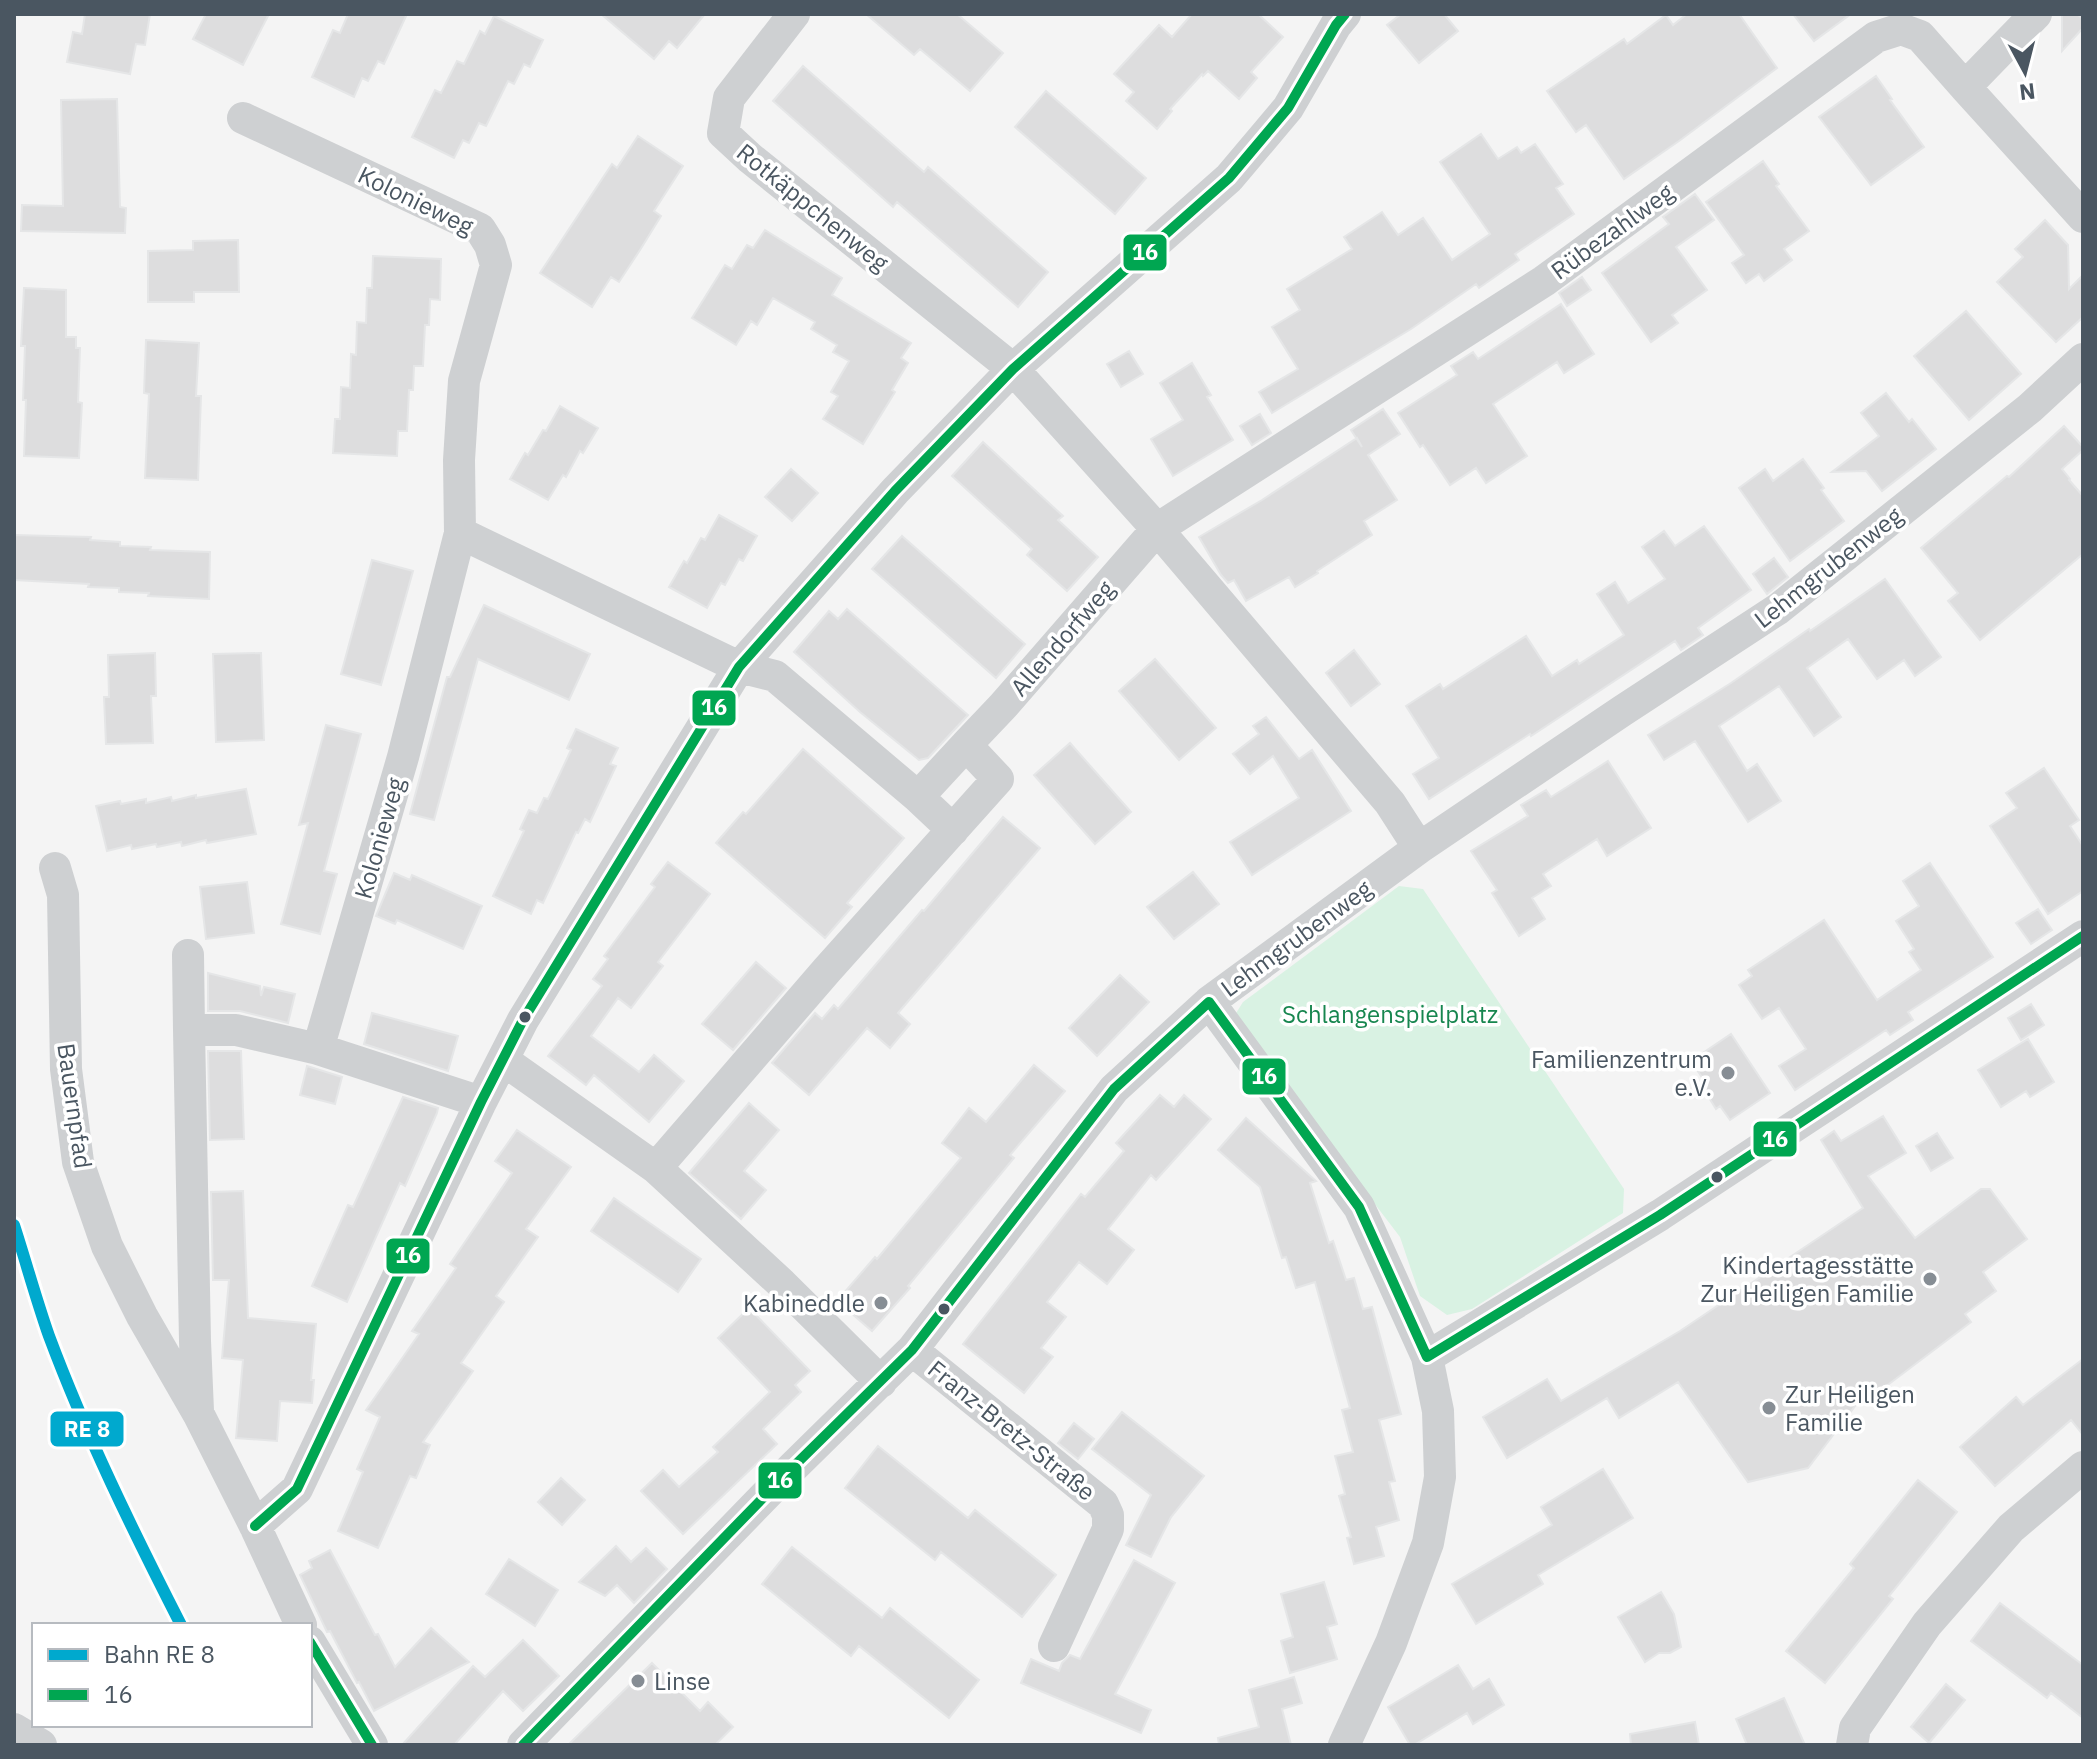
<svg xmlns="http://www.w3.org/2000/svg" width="2097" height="1759" viewBox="0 0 2097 1759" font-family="'IBM Plex Sans',sans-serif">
	<rect width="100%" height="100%" fill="#f4f4f4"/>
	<path fill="#d9f2e3" d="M1399 886 1423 889 1624 1189 1623 1213 1472 1309 1447 1315 1420 1296 1400 1237 1233 1018 1243 1002Z"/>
	<path fill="#ddddde" stroke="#e5e6e7" stroke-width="2" d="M85 14H150L145 45 136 44 130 74 67 62 73 32 82 34Z
		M206 14H269L243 65 193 39Z
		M348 14H407L384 64 378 61 368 81 362 78 354 97 312 77 333 30 340 33Z
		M601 14H705L677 48 669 41 654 59Z
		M866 14H957L1003 53 970 91 920 49 914 55Z
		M1192 14H1258L1283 37 1251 72 1257 78 1239 99 1208 71 1203 76 1202 74 1170 109 1172 111 1157 129 1126 101 1134 92 1114 74 1159 25 1172 37Z
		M1401 14H1444L1458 31 1419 63 1387 25Z
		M1687 14H1739L1777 68 1679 141 1624 179 1586 125 1576 132 1547 91 1624 39 1627 44 1666 15 1673 25Z
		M1793 14H1851L1814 41Z
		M2062 14H2077L2083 19V28L2062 51Z
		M494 16 543 40 530 67 524 64 514 84 508 81 486 126 479 123 469 143 463 140 454 158 412 137 435 90 441 93 457 61 464 64 480 31 485 34Z
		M803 66 924 172 928 167 1048 272 1018 307 897 202 893 207 773 101Z
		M1876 76 1892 99 1890 100 1924 147 1871 185 1819 117Z
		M1046 91 1146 178 1115 214 1015 127Z
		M117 99 120 207 126 208 125 233 21 231 22 205 63 206 61 100Z
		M1481 134 1498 159 1517 147 1521 153 1535 144 1563 184 1556 188 1574 214 1515 254 1519 260 1479 288 1476 284 1411 329 1272 413 1259 392 1298 369 1272 327 1300 310 1287 289 1352 249 1344 237 1382 212 1398 235 1423 218 1452 260 1490 234 1440 162Z
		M638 136 683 166 654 211 661 216 640 250 619 282 611 277 592 307 540 273 612 164 617 168Z
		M1763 161 1779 184 1776 186 1809 231 1784 249 1792 260 1764 281 1759 274 1746 283 1732 263 1744 255 1706 202Z
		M1695 194 1714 220 1676 247 1707 290 1672 315 1678 323 1651 342 1602 273 1669 224 1663 217Z
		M2045 220 2068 245 2069 289 2083 275V317L2056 342 1997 282 2023 257 2015 249Z
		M765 230 842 278 832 295 911 343 901 358 908 363 892 390 895 392 863 444 823 419 838 396 831 392 849 361 833 352 837 345 811 329 815 322 773 298 757 325 751 321 736 345 692 318 725 265 732 269 747 245 753 248Z
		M238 240 239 292H194V302H148V251L193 250V241Z
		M373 256 441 259 440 300 430 299 429 325H425L423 366H414L413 390H409L407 431H398L397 456 333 453 335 419H340L341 387 350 388 351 354 356 355 357 322 366 323 367 288H372Z
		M1582 277 1591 290 1567 306 1559 293Z
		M24 288 66 290V337H76V348H80L78 402 82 403 79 458 24 456 26 400H23L25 346H21Z
		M1561 304 1594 354 1564 373 1557 362 1493 404 1527 456 1486 483 1476 468 1450 485 1423 445 1420 447 1398 413 1457 375 1451 366 1473 352 1478 359Z
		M1966 311 2021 374 1969 420 1914 356Z
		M146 340 199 343 196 396H201L198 480 145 478 149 394 144 393Z
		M1129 351 1143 374 1121 387 1107 364Z
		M1192 363 1211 395 1207 397 1233 440 1173 476 1151 439 1183 420 1160 383Z
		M1886 393 1909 422 1912 419 1936 449 1882 491 1866 471 1832 472 1879 436 1861 413Z
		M560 406 598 428 583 453 580 451 566 477 563 475 548 500 510 479 525 453 528 455 543 430 546 431Z
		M1383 409 1400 434 1368 455 1397 500 1364 521 1372 535 1317 571 1318 573 1295 587 1289 577 1246 601 1234 580 1228 583 1221 575 1199 537 1262 500 1357 438 1362 447 1351 430Z
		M1260 414 1271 433 1252 445 1240 426Z
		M2064 426 2083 447V450L2062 469 2070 479 2069 480 2083 496V554L1980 640 1948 601 1958 593 1921 548 2007 476 2009 477Z
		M983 442 1063 516 1058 520 1098 557 1067 591 1027 555 1032 549 952 476Z
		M1803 459 1824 488 1821 490 1844 521 1790 561 1739 488 1765 469 1773 481Z
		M791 469 818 493 792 521 765 497Z
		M719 515 757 536 743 561 739 559 725 585 721 583 707 608 669 587 684 561 687 563 701 538 705 540Z
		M1704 526 1751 590 1698 628 1703 635 1681 650 1675 641 1531 736 1530 734 1429 799 1413 774 1439 758 1406 706 1440 684 1443 689 1526 636 1552 676 1577 660 1579 664 1624 635 1597 594 1615 582 1628 603 1665 579 1642 547 1664 531 1675 546Z
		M14 535 91 537 90 540 120 542V546L151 547 150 550 210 552 209 599 148 596 149 593 119 592V588L88 587 89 584 14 580Z
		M902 536 1025 644 996 678 872 569Z
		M1774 558 1788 577 1767 594 1753 574Z
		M372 560 413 571 381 685 341 674Z
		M1885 579 1941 657 1915 676 1904 660 1877 679 1848 639 1807 668 1841 717 1814 736 1779 686 1719 726 1747 771 1757 764 1781 801 1748 822 1695 741 1664 760 1648 735 1731 683 1809 629 1810 631Z
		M484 605 590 654 569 700 478 659 434 820 410 814 447 677H450Z
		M847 609 968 715 928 758 919 760 860 712 794 652 829 611 838 619Z
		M1354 650 1380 684 1351 706 1326 673Z
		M155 653 156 696H151L153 743 106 744 104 697H109L108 655Z
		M261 653 264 740 216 742 213 654Z
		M1155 659 1216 728 1179 760 1119 691Z
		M1266 717 1299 759 1312 750 1351 811 1252 875 1230 842 1299 798 1273 756 1250 774 1233 754 1259 734 1253 726Z
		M326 725 361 734 324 871 337 874 320 934 281 924 308 823 299 825Z
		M576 729 618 748 610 764 616 766 590 822 585 819 578 833 576 832 543 903 537 900 531 914 493 896 524 831 520 829 529 810 537 813 544 798 548 799 571 750 567 748Z
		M1070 743 1131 812 1095 844 1034 775Z
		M803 749 904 838 847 903 852 907 825 938 716 843 743 812 746 814Z
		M1608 761 1651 828 1607 856 1597 839 1543 874 1551 886 1532 898 1545 919 1519 936 1492 893 1497 890 1471 851 1528 816 1521 805 1546 790 1551 797Z
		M2044 768 2079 820 2070 826 2083 846V891L2048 914 1990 826 2017 808 2006 793Z
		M246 789 256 834 207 843 206 840 182 846 181 842 157 847 156 844 132 849 131 845 107 851 96 806 120 801 121 804 146 799V803L171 797 172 801 196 795V798Z
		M1003 817 1040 848 898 1013 910 1024 890 1048 867 1028 809 1095 772 1063 815 1013 822 1019 834 1005 838 1009 922 910 924 911Z
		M668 862 710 894 658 962 663 966 631 1008 618 998 591 1036 639 1072 654 1055 684 1081 649 1122 594 1075 586 1085 548 1056 602 986 593 979 608 959 604 956 655 887 651 884Z
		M1930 863 1993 957 1908 1012 1913 1020 1890 1035 1886 1030 1795 1090 1779 1066 1806 1049 1779 1008 1762 1019 1739 985 1752 976 1748 970 1824 920 1877 1000 1921 970 1909 952 1914 949 1896 921 1919 906 1903 881Z
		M1193 872 1219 904 1174 939 1147 907Z
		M394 873 410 880 412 875 482 906 463 949 397 920 395 924 376 916Z
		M247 882 254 933 206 939 200 887Z
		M2038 909 2052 930 2031 944 2016 923Z
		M756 962 786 988 733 1050 702 1024Z
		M208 973 260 986 261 996 264 987 295 994 288 1023 240 1011H208Z
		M1120 975 1149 1002 1097 1056 1069 1028Z
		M2031 1004 2044 1025 2021 1040 2008 1018Z
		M372 1013 458 1036 448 1071 364 1044Z
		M1731 1034 1770 1093 1730 1120 1720 1106 1716 1109 1703 1088 1707 1085 1691 1061Z
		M2028 1039 2054 1082 2030 1097 2026 1091 2001 1107 1978 1070Z
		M208 1051H241L244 1139 210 1140Z
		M1034 1065 1065 1091 1010 1155 1014 1158 908 1286 910 1288 872 1331 837 1301 875 1257 877 1259 961 1158 942 1143 969 1108 986 1122Z
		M307 1066 342 1077 335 1104 300 1095Z
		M1160 1095 1174 1107 1184 1095 1211 1119 1156 1180 1151 1175 1108 1229 1134 1250 1107 1284 1079 1262 1047 1302 1066 1317 1041 1348 1053 1357 1024 1393 963 1344 1081 1194 1085 1197 1124 1151 1116 1143Z
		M403 1097 438 1108 437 1113 405 1186 400 1183 347 1302 312 1286 348 1205 353 1207Z
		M749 1103 779 1130 744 1171 766 1190 741 1219 689 1173Z
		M1883 1116 1906 1153 1868 1176 1915 1238 1981 1189H1990L2027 1239 1983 1272 1996 1291 1965 1314 1971 1322 1889 1384 1856 1405 1808 1468 1748 1482 1678 1382 1619 1418 1607 1398 1507 1458 1483 1417 1547 1379 1561 1401 1680 1331 1863 1208 1821 1140 1834 1131 1841 1141Z
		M1246 1118 1316 1181 1310 1183 1329 1243 1333 1241 1346 1280 1354 1278 1363 1309 1372 1307 1401 1414 1379 1420 1395 1481 1389 1482 1399 1520 1376 1527 1384 1556 1354 1564 1347 1538 1351 1537 1339 1496 1345 1494 1335 1456 1353 1452 1342 1410 1350 1408 1315 1282 1296 1288 1286 1257 1282 1258 1260 1187 1218 1150Z
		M517 1130 571 1167 526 1229 538 1237 496 1296 504 1302 461 1363 473 1371 423 1442 430 1445 416 1478 410 1476 378 1548 338 1531 363 1472 357 1469 380 1417 366 1410 419 1334 412 1331 456 1268 450 1264 512 1173 495 1161Z
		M1937 1133 1953 1158 1931 1171 1916 1146Z
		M243 1191 248 1318 316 1324 311 1380H314L312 1403 280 1401 277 1441 236 1438 243 1360 222 1358 229 1280H213L211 1192Z
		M614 1198 701 1259 678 1292 591 1231Z
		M749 1308 810 1371 795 1385 801 1392 763 1429 777 1444 683 1534 641 1491 663 1470 679 1487 718 1452 713 1447 770 1392 718 1338Z
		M2083 1359V1435L2071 1420 1995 1486 1960 1447 2016 1397 2023 1405Z
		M1122 1412 1204 1476 1171 1517 1151 1557 1126 1545 1151 1495 1092 1449Z
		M1074 1423 1094 1439 1078 1459 1058 1443Z
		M878 1446 968 1518 975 1510 1056 1575 1022 1617 941 1552 935 1560 845 1488Z
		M1603 1469 1633 1518 1538 1575 1543 1584 1476 1624 1452 1584 1552 1525 1541 1507Z
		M561 1478 585 1500 562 1525 538 1502Z
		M1918 1480 1957 1512 1889 1596 1893 1599 1825 1683 1786 1651 1854 1568 1850 1564Z
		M616 1546 631 1562 646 1548 667 1569 634 1603 617 1585 605 1596 579 1582Z
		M792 1547 882 1618 890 1608 979 1680 949 1718 859 1646 851 1656 762 1584Z
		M330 1550 375 1635 378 1634 395 1667 431 1628 469 1662 374 1711 359 1682 357 1683 330 1631 327 1632 300 1575 312 1568 309 1561Z
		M509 1559 558 1590 535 1626 486 1594Z
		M1134 1560 1175 1583 1115 1694 1151 1710 1141 1733 1021 1683 1031 1659 1059 1671 1062 1663 1070 1655 1080 1659Z
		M1324 1582 1337 1624 1327 1627 1337 1659 1290 1673 1281 1641 1293 1637 1281 1594Z
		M1661 1592 1674 1614 1681 1647 1670 1653H1659L1645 1662 1618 1617Z
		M2000 1603 2083 1665V1718L2051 1693 2047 1698 1971 1641Z
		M523 1640 559 1676 523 1711 503 1691 454 1745H402L473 1666 485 1677Z
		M652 1663 700 1711 708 1702 733 1727 715 1745H568Z
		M1458 1665 1473 1689 1489 1679 1504 1705 1473 1724 1467 1713 1414 1745H1410L1388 1707Z
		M1294 1677 1302 1703 1282 1709 1291 1745H1219L1218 1738 1259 1727 1249 1690Z
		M1946 1684 1965 1700 1929 1743 1911 1727Z
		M1784 1698 1805 1745H1747L1736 1719Z
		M1695 1722 1699 1745H1631L1630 1734Z"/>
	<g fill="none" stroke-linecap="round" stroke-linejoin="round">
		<path stroke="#ced0d2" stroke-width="32" d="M794 14 729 98 723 133 750 158 1013 369 1157 529 1390 803 1419 848
			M1965 87 2083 217
			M243 118 480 229 490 245 496 265 464 381 459 460 460 533 403 757 318 1049
			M460 533 739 667 775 676 918 797
			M966 745 1003 706 1157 529 1544 281 1876 37 1901 29 1920 36 1965 87 2036 14
			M55 868 63 895 66 1069 78 1162 107 1246 142 1316 199 1415 255 1526 301 1625
			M188 955 189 1030H236L318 1049 481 1102
			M1209 1002 1359 1207 1427 1357 1438 1411 1440 1477 1428 1543 1391 1643 1344 1745
			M189 1030 195 1341 198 1411
			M503 1060 656 1168 782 1284 881 1382
			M656 1168 827 970 998 779 966 745 918 797 953 830
			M912 1350 1103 1504 1108 1515V1529L1054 1646
			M1427 1357 1660 1215 2083 936
			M255 1526 297 1489 481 1102 523 1020 739 667 895 491 1013 369 1229 178 1288 108 1336 25 1345 14
			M310 1642 372 1745
			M14 1729 41 1745
			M523 1745 792 1468 912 1350 1114 1089 1209 1002 1419 848 1622 711 1778 609 2030 408 2083 359
			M1852 1745 1855 1728 1927 1624 2011 1528 2083 1467"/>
		<defs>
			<path id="bus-1" d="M255 1526 297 1489 481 1102 523 1020 739 667 895 491 1013 369 1229 178 1288 108 1336 25 1345 14
				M310 1642 372 1745
				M523 1745 792 1468 912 1350 1114 1089 1209 1002 1359 1207 1427 1357 1660 1215 2083 936"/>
		</defs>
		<use href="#bus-1" stroke="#fff" stroke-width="16"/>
		<use href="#bus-1" stroke="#00a651" stroke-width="10"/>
		<defs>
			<path id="rail-1" d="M14 1225C26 1262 36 1299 49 1336 86 1435 133 1531 181 1625"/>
		</defs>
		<use href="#rail-1" stroke="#fff" stroke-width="18"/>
		<use href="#rail-1" stroke="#00a9ce" stroke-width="12"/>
	</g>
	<g fill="#4a5661" stroke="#fff" stroke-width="3">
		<circle cx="525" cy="1017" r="7"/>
		<circle cx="1717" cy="1177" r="7"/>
		<circle cx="944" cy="1309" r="7"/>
	</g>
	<g fill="#868d94" stroke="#fff" stroke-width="3">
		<circle cx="1728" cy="1073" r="8"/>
		<circle cx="1930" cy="1279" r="8"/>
		<circle cx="881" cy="1303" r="8"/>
		<circle cx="1769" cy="1408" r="8"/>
		<circle cx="638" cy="1681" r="8"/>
	</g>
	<g text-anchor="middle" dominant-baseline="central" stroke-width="7" stroke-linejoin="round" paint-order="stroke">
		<g font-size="24" fill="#4a5661" stroke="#fff">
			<text transform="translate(416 200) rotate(26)">Kolonieweg</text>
			<text transform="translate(813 207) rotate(39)">Rotkäppchenweg</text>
			<text transform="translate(1612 231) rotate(-36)">Rübezahlweg</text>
			<text transform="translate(1828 567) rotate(-38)">Lehmgrubenweg</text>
			<text transform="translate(1062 638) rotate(-49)">Allendorfweg</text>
			<text transform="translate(379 838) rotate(-74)">Kolonieweg</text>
			<text transform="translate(1296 938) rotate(-36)">Lehmgrubenweg</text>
			<text transform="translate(75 1106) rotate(82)">Bauernpfad</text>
			<text transform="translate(1012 1430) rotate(39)">Franz-Bretz-Straße</text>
		</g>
		<g font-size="24" fill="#17864f" stroke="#fff">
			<text x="1390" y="1014">Schlangenspielplatz</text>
		</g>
		<g font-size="24" fill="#4a5661" stroke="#fff" text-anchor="end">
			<text x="1712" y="1059">Familienzentrum<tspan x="1712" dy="28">e.V.</tspan></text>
			<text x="1914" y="1265">Kindertagesstätte<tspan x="1914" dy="28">Zur Heiligen Familie</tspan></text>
			<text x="865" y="1303">Kabineddle</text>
			<text x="1785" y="1394" text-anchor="start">Zur Heiligen<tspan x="1785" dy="28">Familie</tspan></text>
			<text x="654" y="1681" text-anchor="start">Linse</text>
		</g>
	</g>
	<g stroke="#fff" stroke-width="3">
		<rect x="1122" y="233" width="46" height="39" rx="8" fill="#00a651"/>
		<rect x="691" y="689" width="46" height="38" rx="8" fill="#00a651"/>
		<rect x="1241" y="1057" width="46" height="39" rx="8" fill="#00a651"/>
		<rect x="1752" y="1120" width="46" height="38" rx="8" fill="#00a651"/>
		<rect x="385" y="1237" width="46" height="38" rx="8" fill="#00a651"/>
		<rect x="49" y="1410" width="76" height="38" rx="8" fill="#00a9ce"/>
		<rect x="757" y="1461" width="46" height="39" rx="8" fill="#00a651"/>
	</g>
	<g font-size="22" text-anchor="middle" font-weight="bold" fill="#fff">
		<text x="1145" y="260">16</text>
		<text x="714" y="715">16</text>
		<text x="1264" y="1084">16</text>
		<text x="1775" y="1147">16</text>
		<text x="408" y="1263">16</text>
		<text x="87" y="1437">RE 8</text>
		<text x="780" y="1488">16</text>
	</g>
	<rect width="2097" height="1759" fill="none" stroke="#4a5661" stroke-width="32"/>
	<rect x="32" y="1623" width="280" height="104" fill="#ffffff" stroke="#b7bbc0" stroke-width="2"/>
	<rect x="48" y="1649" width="40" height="12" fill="#00a9ce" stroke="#b7bbc0" stroke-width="2"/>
	<text x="104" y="1663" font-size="24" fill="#4a5661">Bahn RE 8</text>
	<rect x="48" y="1689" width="40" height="12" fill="#00a651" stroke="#b7bbc0" stroke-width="2"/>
	<text x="104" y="1703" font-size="24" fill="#4a5661">16</text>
	<g transform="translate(2025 72) rotate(173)" stroke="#ffffff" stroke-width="6" paint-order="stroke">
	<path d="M0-6L14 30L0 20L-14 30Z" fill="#4a5661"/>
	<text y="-12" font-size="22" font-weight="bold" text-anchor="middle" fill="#4a5661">N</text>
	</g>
</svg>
